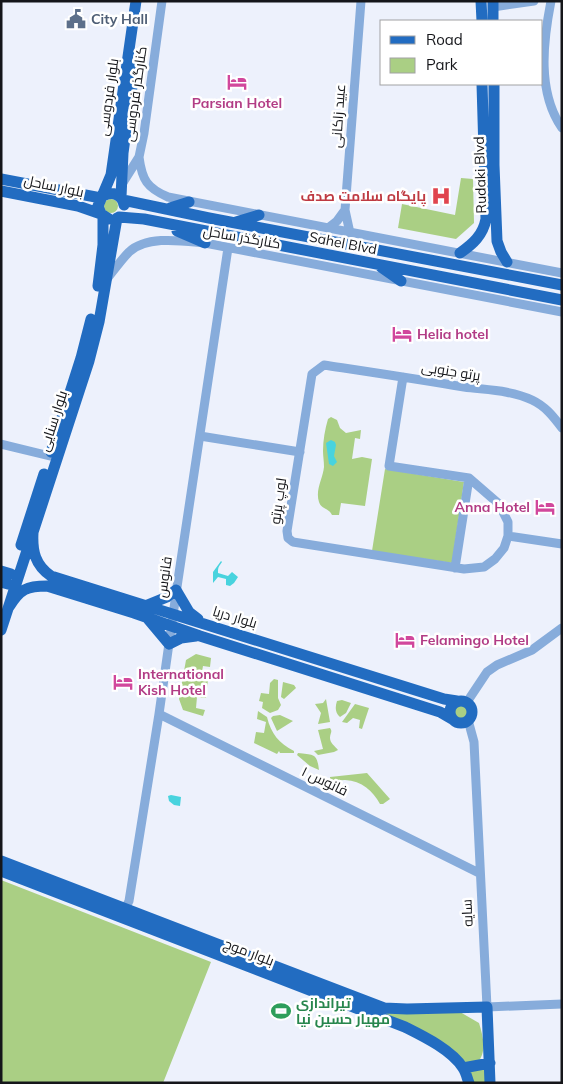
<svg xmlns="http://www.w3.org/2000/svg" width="563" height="1084" viewBox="0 0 563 1084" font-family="Mulish,Cairo,sans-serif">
	<rect width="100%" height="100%" fill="#edf1fc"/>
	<path fill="#aacf84" d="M461 178 473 179 474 223 456 239 398 228 402 204 455 215Z
		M104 206a7 7 0 1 1 14 0a7 7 0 1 1-14 0Z
		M331 417 337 420 340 428 346 433 361 430 360 439 355 438 352 459 362 457 372 459 365 506 341 503 339 515H332C329 508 321 509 319 502 315 490 323 478 324 467 324 461 323 456 323 451 323 440 325 429 328 419Z
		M385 469 464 482 452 563 372 551Z
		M196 654 211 658 210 667 203 666 201 677 208 679 206 698 197 697 196 708 205 710 203 716 183 710 179 699 186 660Z
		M274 679 278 680V698L281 705 278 710 270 713 262 708 263 702 259 701 261 693 269 694 270 683Z
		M283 682 294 685 296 688 284 699 281 697Z
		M326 699 330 722 318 724 321 713 315 704 323 703Z
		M342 700 351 703 346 713 340 717C335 713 335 707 337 701Z
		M355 704 369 708 362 729 359 728 360 720 353 718 347 723 342 722Z
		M453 712a8 8 0 1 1 16 0a8 8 0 1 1-16 0Z
		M258 711 267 717C271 734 279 743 294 751V753H280L279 751 277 754 254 743 256 732 264 733 266 722 257 719Z
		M280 715 293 721 277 731 271 718 273 716Z
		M330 728C333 732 330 733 330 738 330 743 335 746 338 750L334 752 318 755 314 751 323 749 318 730Z
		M298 753C314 755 317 753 319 770L310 766 297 755Z
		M367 773 390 799 383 804H380C373 791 362 781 345 780 339 780 335 781 330 779V777Z
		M1 880 211 962 163 1083H1Z
		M378 1011 460 1012 479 1023C483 1036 487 1051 478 1062L467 1063Z
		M484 1066 487 1083H472L466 1070Z"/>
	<path fill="#48d3de" d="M331 440 335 442 336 445 334 456 337 462 333 466 329 464 326 443Z
		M221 561 222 562C219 567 218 566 218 573L228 576 232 572 238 577 234 583 230 586 226 585V579L218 577 213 583V572Z
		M171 795 181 797 180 806 174 805 169 801 168 796Z"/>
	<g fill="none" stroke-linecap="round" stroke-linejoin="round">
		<path stroke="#87acdb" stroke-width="9" d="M551 1C543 42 537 92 562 128
			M493 7 534 1
			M139 157C142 180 147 188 168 197L562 273
			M122 184 139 157 144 133 162 1
			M328 228 337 221 345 210
			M350 233 345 210 361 1
			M107 279C114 270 121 260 129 252 147 235 183 241 205 243L562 312
			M403 377 389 466 469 478 499 504 508 522V536L504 548 495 559 484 567 464 569 293 542 288 538 287 531 312 374 324 365C370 372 417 379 464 387 486 390 511 390 532 400 545 406 553 416 562 428
			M200 436 300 452
			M1 444 50 456
			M508 536 562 544
			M455 568 469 478
			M467 702 487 672 497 665 532 650 562 628
			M159 714 479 873
			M468 720 474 742 487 1007 562 1004
			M125 909 129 901 159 714 178 580 228 248"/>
		<path stroke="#226cc1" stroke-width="11" d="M481 1 482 21
			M493 1V21
			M494 84V165L497 241 501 252 507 262
			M1 179 101 198
			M1 191 78 206 101 214
			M103 196C112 191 122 194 124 205
			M121 197 123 153 135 65
			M123 200 209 218 562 285
			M170 208 189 202
			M119 217 144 219 562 300
			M109 219 101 214 98 206 111 175 136 1
			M236 222 259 215
			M177 231 205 243
			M460 253C473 244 483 235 486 219L482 84
			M381 267 401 281
			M98 286 103 245V216
			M51 452 81 358 91 319
			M33 533C32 551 35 565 51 576L444 699 457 701
			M21 545 44 474
			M1 571 11 574
			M1 582 8 584
			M145 606 167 597 176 590 189 612 198 619
			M9 607C20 589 27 586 47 586L134 613 200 636 440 712 452 719
			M148 619 169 644 181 638 196 636
			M1 630 89 361 99 322 117 218
			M450 712a11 11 0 1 1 22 0a11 11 0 1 1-22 0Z
			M1 861 384 1008 407 1009 487 1007 490 1083
			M1 871 405 1027C423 1036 452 1050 463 1068 466 1072 467 1078 469 1083
			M463 1068 490 1063"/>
	</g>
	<defs>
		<symbol id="civic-bare" viewBox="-9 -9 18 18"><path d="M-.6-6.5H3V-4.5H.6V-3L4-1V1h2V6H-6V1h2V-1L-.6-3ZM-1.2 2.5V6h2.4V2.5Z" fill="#5c6f8a" stroke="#fff" stroke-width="2.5" paint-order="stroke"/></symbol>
		<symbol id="hotel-bare" viewBox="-9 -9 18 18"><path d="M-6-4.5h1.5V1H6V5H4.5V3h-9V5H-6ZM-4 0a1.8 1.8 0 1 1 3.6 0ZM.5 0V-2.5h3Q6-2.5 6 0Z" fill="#d1479c" stroke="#fff" stroke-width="2.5" paint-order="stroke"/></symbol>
		<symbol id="hospital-bare" viewBox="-9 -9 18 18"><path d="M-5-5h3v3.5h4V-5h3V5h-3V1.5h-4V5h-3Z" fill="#e0444e" stroke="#fff" stroke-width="2.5" paint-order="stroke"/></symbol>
		<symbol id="stadium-bare" viewBox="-9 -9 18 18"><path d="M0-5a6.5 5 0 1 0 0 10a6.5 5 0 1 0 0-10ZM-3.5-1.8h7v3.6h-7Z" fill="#2e9e5b" stroke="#fff" stroke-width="2.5" paint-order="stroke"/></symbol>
	</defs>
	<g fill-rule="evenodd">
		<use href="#civic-bare" x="62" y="5" width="28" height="28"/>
		<use href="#hotel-bare" x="223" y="68" width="28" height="28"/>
		<use href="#hospital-bare" x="427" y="182" width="28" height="28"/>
		<use href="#hotel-bare" x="388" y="320" width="28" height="28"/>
		<use href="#hotel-bare" x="531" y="493" width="28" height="28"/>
		<use href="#hotel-bare" x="391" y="626" width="28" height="28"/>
		<use href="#hotel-bare" x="109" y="668" width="28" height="28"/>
		<use href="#stadium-bare" x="267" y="997" width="28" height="28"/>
	</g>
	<g text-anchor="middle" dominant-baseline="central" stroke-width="5" stroke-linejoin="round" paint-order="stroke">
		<g font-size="14" font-weight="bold" fill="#4e5e75" stroke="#fff" text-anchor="start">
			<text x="91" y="19">City Hall</text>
		</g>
		<g font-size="14" fill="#15161a" stroke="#fff">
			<text transform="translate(135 94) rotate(-82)">کنارگذر فردوسی</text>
			<text transform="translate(108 97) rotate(-82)">بلوار فردوسی</text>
			<text transform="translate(338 116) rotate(-86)">عبید زاکانی</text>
			<text transform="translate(480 175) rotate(-92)">Rudaki Blvd</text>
			<text transform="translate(54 186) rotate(12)">بلوار ساحل</text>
			<text transform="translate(242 237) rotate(10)">کنارگذر ساحل</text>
			<text transform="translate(343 243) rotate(11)">Sahel Blvd</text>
			<text transform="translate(451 371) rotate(9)">پرتو جنوبی</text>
			<text transform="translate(53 421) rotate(-72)">بلوار سنایی</text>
			<text transform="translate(278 501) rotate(-82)">لوپ پرتو</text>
			<text transform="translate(164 577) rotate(-82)">فانوس</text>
			<text transform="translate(235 617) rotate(17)">بلوار دریا</text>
			<text transform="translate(325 781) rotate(26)">فانوس ۱</text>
			<text transform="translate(467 913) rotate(-93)">سایه</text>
			<text transform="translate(249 952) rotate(21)">بلوار موج</text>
		</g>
		<g font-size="14" font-weight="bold" fill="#b23c85" stroke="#fff" text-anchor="start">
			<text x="237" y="103" text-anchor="middle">Parsian Hotel</text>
			<text x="417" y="334">Helia hotel</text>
			<text x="530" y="507" text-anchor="end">Anna Hotel</text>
			<text x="420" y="640">Felamingo Hotel</text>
			<text x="138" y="674">International<tspan x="138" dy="16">Kish Hotel</tspan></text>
		</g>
		<g font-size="14" font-weight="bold" fill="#be3a42" stroke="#fff" text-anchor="end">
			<text x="426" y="196">پایگاه سلامت صدف</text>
		</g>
		<g font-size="14" font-weight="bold" fill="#27864d" stroke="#fff" text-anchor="start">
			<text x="296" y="1003">تیراندازی<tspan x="296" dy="16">مهیار حسین نیا</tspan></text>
		</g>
	</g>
	<rect width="563" height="1084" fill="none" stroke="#15161a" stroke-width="5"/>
	<rect x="380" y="20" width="162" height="65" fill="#ffffff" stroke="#a1a2a3"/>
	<rect x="390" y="36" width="25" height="8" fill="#226cc1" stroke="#a1a2a3"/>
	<text x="426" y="45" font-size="15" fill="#15161a">Road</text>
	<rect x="390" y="58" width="25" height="15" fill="#aacf84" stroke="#a1a2a3"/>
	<text x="426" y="70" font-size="15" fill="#15161a">Park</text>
</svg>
